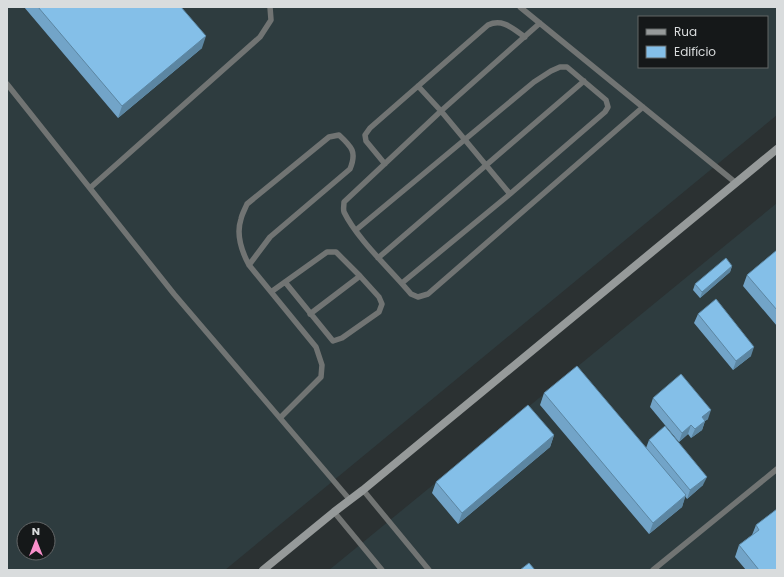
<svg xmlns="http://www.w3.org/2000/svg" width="784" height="577" viewBox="0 0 784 577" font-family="Poppins,sans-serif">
	<rect width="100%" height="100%" fill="#2b3132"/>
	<path fill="#2e3c3f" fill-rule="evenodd" d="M7 7H777V115L225 570H7ZM639 17H767V67H639ZM24 529H48V553H24Z
		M777 203V570H329L334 566Z"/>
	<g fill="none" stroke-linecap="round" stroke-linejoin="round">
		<path stroke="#717473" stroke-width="5.5" d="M520 7 736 183
			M540 23 441 111 344 202C344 206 343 209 344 212 357 239 391 270 411 294L418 297 428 294 643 107
			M7 84 174 294 350 500
			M418 86 441 111 510 194
			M385 164 366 141 365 135 370 128 488 25C503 18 513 29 525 37
			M90 188 260 37 271 20 270 7
			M356 230 534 82 551 71 560 67H567L606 100 608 107 605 112 510 194 402 283
			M378 258 584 81
			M249 265 270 237 350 169C357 152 352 147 339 135L329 137 247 204C245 209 242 214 241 219 236 234 242 252 249 265L316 347 322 365 321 377 280 418
			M285 282 333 341 342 338 379 312 382 304 379 297 360 276
			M271 292 327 252H336L360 276 310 314
			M363 490 429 570
			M334 512 382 570
			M653 570 777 469"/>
		<path stroke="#969a9a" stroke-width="8" d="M263 570 334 512 363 490 777 149"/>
	</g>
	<path fill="#72a4c8" d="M24 7H181L202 48 118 118Z
		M777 250V326L743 286 747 275Z
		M732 266 730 272 700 298 693 290 695 284Z
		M698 314 751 356 733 370 694 323Z
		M544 393 646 448 649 440 703 485 687 499 685 496 682 507 649 534 540 405Z
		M653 398 708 419 705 421 702 430 691 438 688 434 679 442 650 407Z
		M554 435 550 447 458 524 432 493 436 482Z
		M777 509V570H746L735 557 739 545 752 535 756 525Z"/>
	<path fill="#5c86a2" d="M206 36 202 48 118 118 122 106Z
		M732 266 730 272 700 298 702 292Z
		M754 347 751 356 733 370 736 361Z
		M711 410 708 419 705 421 702 430 691 438 695 429 702 417Z
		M691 425 688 434 679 442 682 433Z
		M554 435 550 447 458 524 462 513Z
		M707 477 703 485 687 499 690 490Z
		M686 495 682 507 649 534 653 523Z"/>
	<path fill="#84bfe8" stroke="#5c86a2" d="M38 7H181L206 36 122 106Z
		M777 250V310L747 275Z
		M726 258 732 266 702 292 695 284Z
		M716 299 754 347 736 361 698 314Z
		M577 366 686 495 653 523 544 393Z
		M681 374 711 410 702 417 705 421 695 429 691 425 682 433 653 398Z
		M528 405 554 435 462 513 436 482Z
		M665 426 707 477 690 490 649 440Z
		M777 509V570H759L739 545 759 530 756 525Z
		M529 563 535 570H520Z"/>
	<rect width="784" height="577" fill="none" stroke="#d9dcdd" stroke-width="16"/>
	<rect x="638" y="16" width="130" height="52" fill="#151819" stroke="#636667"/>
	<rect x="646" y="29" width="20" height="6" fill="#969a9a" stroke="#636667"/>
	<text x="674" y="36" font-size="12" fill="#d9dcdd">Rua</text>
	<rect x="646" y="46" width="20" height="12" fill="#84bfe8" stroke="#636667"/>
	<text x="674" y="56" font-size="12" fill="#d9dcdd">Edifício</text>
	<g transform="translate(36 541)"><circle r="19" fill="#151819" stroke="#636667"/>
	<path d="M0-3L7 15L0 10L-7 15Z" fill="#f98fca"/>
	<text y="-6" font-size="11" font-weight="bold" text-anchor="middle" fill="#d9dcdd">N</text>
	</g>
</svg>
